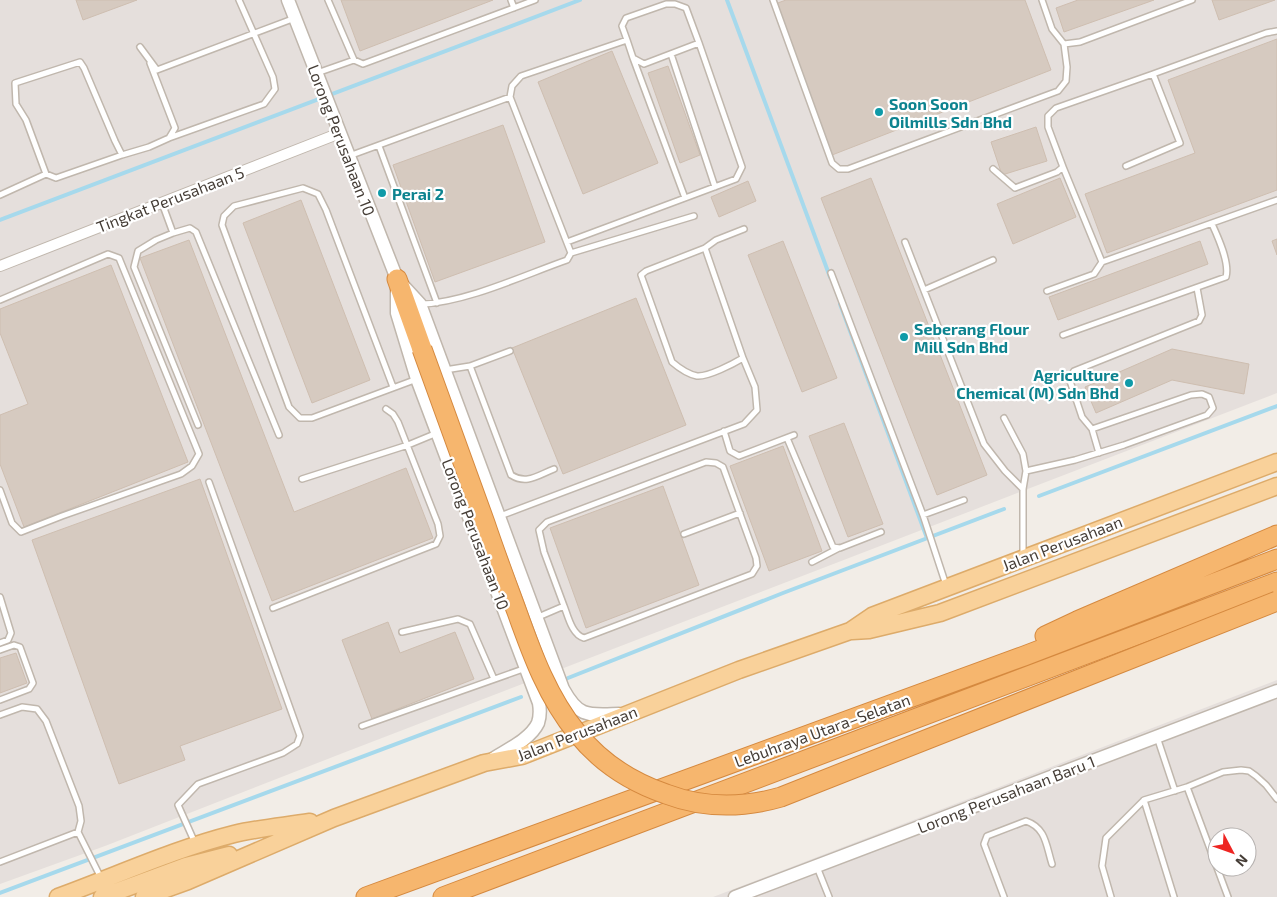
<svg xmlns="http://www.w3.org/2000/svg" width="1277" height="897" viewBox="0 0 1277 897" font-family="'Exo 2',sans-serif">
	<rect width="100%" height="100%" fill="#f2ede7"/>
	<path fill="#e5dfdc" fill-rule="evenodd" d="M0 0H1277V393L343 753 105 846 0 884Z
		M1277 680V897H713ZM1217 837H1247V867H1217Z"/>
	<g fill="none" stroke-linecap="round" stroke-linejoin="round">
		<path stroke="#a6d9ec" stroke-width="4" d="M727 0 830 277
			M0 220 580 0
			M840 304 927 538
			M1039 496 1277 406
			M568 678 783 593 1004 509
			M0 893 521 697"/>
	</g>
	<path fill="#d6cac0" stroke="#cebeb0" d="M76 0H137L83 20Z
		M341 0H493L360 51Z
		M786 0H1025L1051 70 832 155 775 4Z
		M1078 0H1154L1064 32 1056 8Z
		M1212 0H1275L1219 20Z
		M1277 39V190L1107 253 1085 194 1195 153 1168 80Z
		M612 51 658 163 583 194 538 82Z
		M668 66 700 155 680 163 648 73Z
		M503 125 545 242 435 282 393 165Z
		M1036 127 1047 161 1002 175 991 142Z
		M871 178 987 475 937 495 821 198Z
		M1060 178 1076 217 1013 244 997 204Z
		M748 181 756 201 719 217 711 197Z
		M301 200 370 380 312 403 243 223Z
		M1277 239V255L1272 241Z
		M189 240 294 512 406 468 433 538 272 601 140 258Z
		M783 241 837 378 802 392 748 255Z
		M1200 241 1208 264 1058 320 1049 297Z
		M111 265 188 462 24 527 0 464V415L28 404 0 333V309Z
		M636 298 686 425 563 474 512 348Z
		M1172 349 1249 364 1244 394 1172 380 1096 413 1085 387Z
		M844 423 883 524 848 537 809 436Z
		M783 446 822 551 769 571 730 466Z
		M200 479 282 709 180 746 185 760 119 784 32 540Z
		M663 486 699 585 586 628 550 528Z
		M388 622 400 653 455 632 474 679 372 719 342 640Z
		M16 653 27 683 0 693V658Z"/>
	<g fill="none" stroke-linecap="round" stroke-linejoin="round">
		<defs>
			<path id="service" d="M328 0 354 60
				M511 0 514 8
				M773 0 832 163 839 169H848L1058 91 1066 81 1067 67 1064 44
				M1042 0 1052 29 1064 44 1080 42 1192 0
				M140 47 157 70 295 18
				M671 54 715 187
				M633 58 685 198
				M317 73 354 60 363 64 535 0
				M169 138 264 104 275 89 273 77 239 0
				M379 146 437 303
				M122 155 115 141 84 68 80 62 15 83 16 104 26 120 46 174 56 178 122 155 149 147 169 138 175 128 150 63
				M349 156 510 97
				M1126 166 1180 143 1153 74 1266 33 1277 31
				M993 169 1015 188 1057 172 1063 167 1048 127V116L1056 108 1153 74
				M0 195 46 174
				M162 203 173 233 156 240 138 251 134 267 198 425
				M173 233 190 228 196 232 279 435
				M567 242 736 179 742 167 699 43 686 8 675 4H666L626 18 622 26 627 40
				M905 242 984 444 1005 471 1023 489
				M571 253 694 216
				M1102 262 1277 200
				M831 273 923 515 946 585
				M924 290 993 260
				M1047 291 1094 274 1102 262 1063 167
				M0 300 108 254 119 258 199 454 192 466 181 474 62 516 21 532 12 523 0 490
				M422 304C467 302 524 275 567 260L571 253 510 97 512 86 521 76 627 40 633 58 644 64 699 43
				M1063 335 1226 277C1230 263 1218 237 1212 224
				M743 358 705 248 716 240 744 229
				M470 366 511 475C527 485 538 475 554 469
				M445 370 470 366 510 351
				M393 387 326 210 318 194 303 188 234 206 224 216 222 225 289 407 300 418H312L417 379
				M1004 418 1023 454 1026 471
				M724 431 730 451 739 456 794 435
				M787 438 833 547 840 548 881 532
				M1099 453 1092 429 1082 417 1069 378 1074 371 1199 321 1202 315 1197 288
				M302 479 408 445 437 433
				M923 515 964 500
				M500 516 744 424 757 410 755 387 743 358C733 364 708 377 697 376 687 374 679 368 672 362L641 275 646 271 705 248
				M684 534 740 513
				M1023 554V489L1026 471 1075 460 1124 445 1207 415 1213 408 1209 397 1202 394 1191 395 1092 429
				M812 562 839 548
				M0 597 11 633 8 640 0 643
				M273 608 436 544 440 536 438 524 398 422 393 414 386 409
				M536 618 564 606C568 616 572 635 584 638L752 574 757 566 756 558 723 467 716 463 706 462 547 522 539 530 544 552 564 606
				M402 632 458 619 470 624 494 679
				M0 650 14 645 20 647 33 683 29 689 0 700
				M0 715 22 707 37 709 46 721 79 806 81 821 78 832
				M362 726 526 668
				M1157 737 1175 791
				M1187 787 1228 897
				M1144 800 1174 897
				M195 843 178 805 198 784 283 753 297 744 300 736 209 482
				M0 862 78 832 101 878
				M817 867 829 897
				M1004 897 984 844 987 836 1026 821C1046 828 1046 845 1052 864
				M1111 897 1102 866 1106 838 1144 800 1187 787 1223 772 1241 770 1249 771 1256 776 1266 785 1277 799"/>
			<path id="minor" d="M0 266 340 133"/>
			<path id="tertiary" d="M288 0 397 279 420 304 563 689C579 718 588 715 619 714
				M397 289V313L417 379 539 703C540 709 540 717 538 723 530 740 506 750 491 760
				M735 897 1277 691"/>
			<path id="primary" d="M852 631 869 630 940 613 1277 486
				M58 897C116 876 174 849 234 834 259 828 285 826 310 822
				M102 897 186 866 229 855
				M144 897 188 881 334 818 484 763 522 756 739 670 850 631 872 616 1277 462"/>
			<path id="motorway" d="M397 279 422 349
				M1045 636 1077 621 1277 535
				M366 897 1024 656 1277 559
				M443 897 1277 582"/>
		</defs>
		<use href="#service" stroke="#c0b7ad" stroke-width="8"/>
		<use href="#minor" stroke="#c0b7ad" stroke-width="12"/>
		<use href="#tertiary" stroke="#c0b7ad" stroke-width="15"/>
		<use href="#primary" stroke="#ddab6a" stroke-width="19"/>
		<use href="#motorway" stroke="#d5893f" stroke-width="21"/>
		<use href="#service" stroke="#fff" stroke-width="5"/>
		<use href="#minor" stroke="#fff" stroke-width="10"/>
		<use href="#tertiary" stroke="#fff" stroke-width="12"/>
		<use href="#primary" stroke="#f9d19a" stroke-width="16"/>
		<use href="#motorway" stroke="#f6b66e" stroke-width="19"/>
		<defs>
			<path id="motorway-bridge" d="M422 349C443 407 464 465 485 523 495 553 506 582 517 612 532 654 548 698 577 733 600 762 631 782 666 794 703 808 743 808 781 797L1277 601"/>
		</defs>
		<use href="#motorway-bridge" stroke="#d5893f" stroke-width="21" stroke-linecap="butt"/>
		<use href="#motorway-bridge" stroke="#f6b66e" stroke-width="19"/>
	</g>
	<g fill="#0f9aa8" stroke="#fff" stroke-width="2">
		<circle cx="879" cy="112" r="5"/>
		<circle cx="382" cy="193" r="5"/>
		<circle cx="904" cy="337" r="5"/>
		<circle cx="1129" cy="383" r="5"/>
	</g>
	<g text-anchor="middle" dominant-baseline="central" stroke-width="4.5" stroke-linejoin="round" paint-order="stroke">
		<g font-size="16" font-weight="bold" fill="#0d838f" stroke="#fff" text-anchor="start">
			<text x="889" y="103">Soon Soon<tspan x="889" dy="18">Oilmills Sdn Bhd</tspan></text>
			<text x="392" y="193">Perai 2</text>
			<text x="914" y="328">Seberang Flour<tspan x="914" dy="18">Mill Sdn Bhd</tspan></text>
			<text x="1119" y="374" text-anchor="end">Agriculture<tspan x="1119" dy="18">Chemical (M) Sdn Bhd</tspan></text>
		</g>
		<g font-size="16" fill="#453d36" stroke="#fff">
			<text transform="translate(342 140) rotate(69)">Lorong Perusahaan 10</text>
			<text transform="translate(170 199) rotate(-21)">Tingkat Perusahaan 5</text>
			<text transform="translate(476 534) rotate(69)">Lorong Perusahaan 10</text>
			<text transform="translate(1062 543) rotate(-21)">Jalan Perusahaan</text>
			<text transform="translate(822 730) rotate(-20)">Lebuhraya Utara–Selatan</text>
			<text transform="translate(577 733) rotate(-21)">Jalan Perusahaan</text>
			<text transform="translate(1006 794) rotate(-21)">Lorong Perusahaan Baru 1</text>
		</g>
	</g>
	<g transform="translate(1232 852) rotate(131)"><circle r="24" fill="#ffffff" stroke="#b5b1af"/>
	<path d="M0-4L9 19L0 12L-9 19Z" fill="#ee2522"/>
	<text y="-8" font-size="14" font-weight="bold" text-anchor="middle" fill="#453d36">N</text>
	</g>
</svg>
